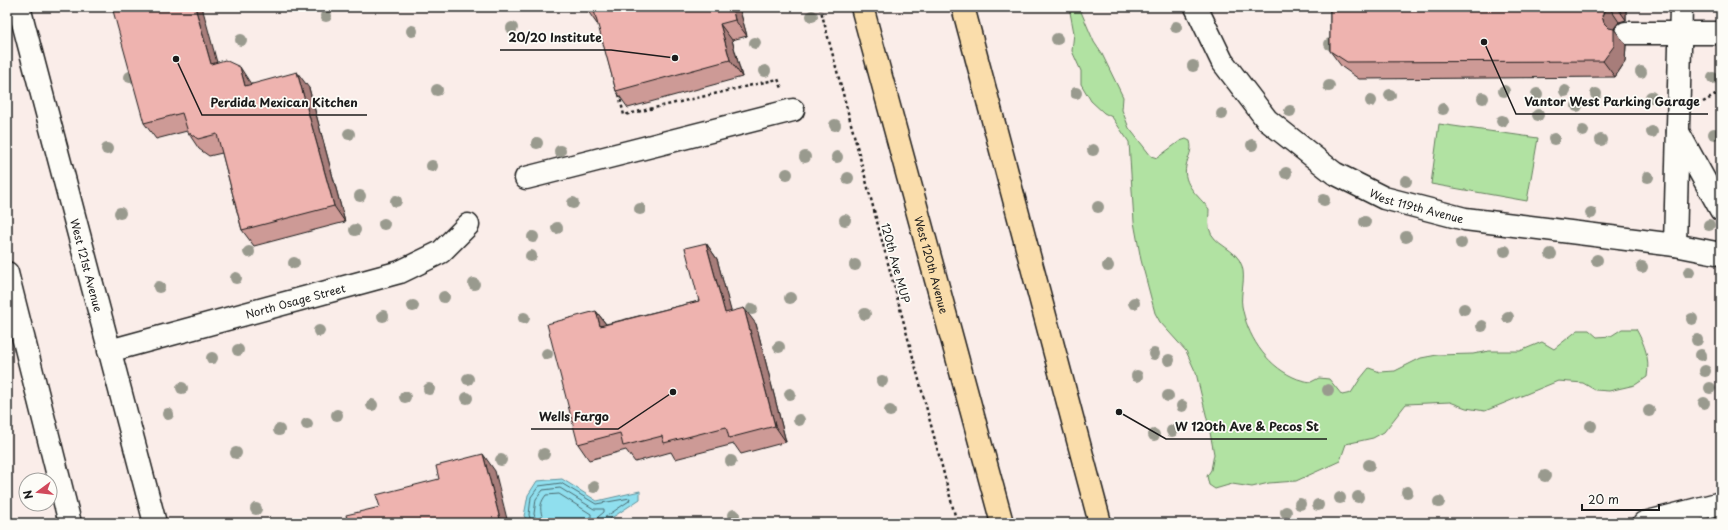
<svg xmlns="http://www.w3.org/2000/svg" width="1728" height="530" viewBox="0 0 1728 530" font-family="'Playpen Sans',sans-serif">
	<rect width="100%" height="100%" fill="#faede9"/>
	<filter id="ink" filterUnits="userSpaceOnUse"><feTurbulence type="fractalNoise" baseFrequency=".025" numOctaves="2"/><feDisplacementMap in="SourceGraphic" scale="8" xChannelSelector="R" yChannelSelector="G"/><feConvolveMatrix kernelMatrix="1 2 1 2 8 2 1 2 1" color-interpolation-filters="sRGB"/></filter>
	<g filter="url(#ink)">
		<path fill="#b1e2a2" stroke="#667f5f" d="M1069 7H1079L1094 42 1102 54 1123 97 1122 110 1129 128 1151 156 1157 158 1180 141 1186 139 1190 141C1193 151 1188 156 1186 166 1182 185 1199 196 1209 209 1209 215 1208 222 1209 228 1213 246 1237 248 1242 266 1246 279 1240 293 1242 306 1247 335 1265 364 1293 377 1299 380 1305 381 1311 382L1319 378 1329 379 1342 395 1351 393 1360 379 1369 368 1380 372 1395 371 1421 358 1437 355 1473 354 1489 351H1520L1542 342 1554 349 1578 330H1589L1597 337 1611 336 1622 329H1636C1645 345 1650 359 1647 377L1635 385 1609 391 1595 390 1583 383 1558 381 1485 411 1466 408 1450 402 1406 404 1384 432 1373 438 1346 444 1340 461 1296 481 1269 483 1252 487 1232 484 1215 489 1209 485 1207 476 1211 470 1214 454 1209 427 1196 373 1186 351 1160 322 1155 313 1141 260 1134 222 1129 142 1112 117 1104 113 1091 101 1081 84V71L1072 51 1074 33Z
			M1439 124 1538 138 1527 201 1431 184Z"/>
		<path fill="#90dfee" stroke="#62919a" d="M562 479 597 501 640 491V499L604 523H529L524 516 528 495 537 481Z"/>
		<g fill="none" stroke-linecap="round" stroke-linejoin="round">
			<path stroke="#4a6a70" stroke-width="1" d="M532 523 529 515 531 497 539 486 561 483 596 504 630 498 629 501 604 518 602 523
				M537 523 534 514 536 499 543 490 560 488 594 509H604V512L598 517 597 523
				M543 523C542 511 537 507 546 495L559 494 591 514V523"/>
			<defs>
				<g id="minor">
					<path id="s1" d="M19 7 155 523"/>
					<path id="s2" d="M1196 7 1222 61 1267 120 1334 173 1384 198 1465 219 1675 245 1721 254"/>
					<path d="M1626 33H1721"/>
					<path d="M1678 132 1721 210"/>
					<path d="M526 178 793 110"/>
					<path d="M1675 245 1681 7"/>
					<path d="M7 273 70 523"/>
					<path id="s3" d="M109 351 400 272 441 252 468 225"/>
					<path d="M1644 523 1721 503"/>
				</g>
				<g id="major">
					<path id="s4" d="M862 7 1002 523"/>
					<path d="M963 7 1100 523"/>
				</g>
			</defs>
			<use href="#minor" stroke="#1c1c1c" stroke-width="25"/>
			<use href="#major" stroke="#1c1c1c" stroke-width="25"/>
			<path stroke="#1c1c1c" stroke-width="2.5" stroke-dasharray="3 3" stroke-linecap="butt" d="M820 7 957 523
				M619 94 624 115 778 79 782 88
				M1703 102 1721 92"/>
			<use href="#minor" stroke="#fdfcf7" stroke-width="22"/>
			<use href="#major" stroke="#faddab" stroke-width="22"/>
		</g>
		<g fill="#999a8e">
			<circle cx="326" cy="16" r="6"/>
			<circle cx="812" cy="16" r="6"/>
			<circle cx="1176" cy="27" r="6"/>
			<circle cx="512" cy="28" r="6"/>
			<circle cx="412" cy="31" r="6"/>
			<circle cx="1057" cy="39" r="6"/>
			<circle cx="241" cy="40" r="6"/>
			<circle cx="755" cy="43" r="6"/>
			<circle cx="1330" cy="44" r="6"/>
			<circle cx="1193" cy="66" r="6"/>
			<circle cx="765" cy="71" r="6"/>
			<circle cx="1641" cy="72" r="6"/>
			<circle cx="130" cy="77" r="6"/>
			<circle cx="1713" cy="78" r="6"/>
			<circle cx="1329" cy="86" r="6"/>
			<circle cx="437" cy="90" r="6"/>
			<circle cx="1504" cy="91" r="6"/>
			<circle cx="1565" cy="91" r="6"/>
			<circle cx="1076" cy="93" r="6"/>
			<circle cx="1537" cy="94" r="6"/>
			<circle cx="1596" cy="94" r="6"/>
			<circle cx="1390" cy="95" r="6"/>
			<circle cx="1651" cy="97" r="6"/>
			<circle cx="1483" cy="98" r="6"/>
			<circle cx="1371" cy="101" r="6"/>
			<circle cx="1577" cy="106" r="6"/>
			<circle cx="1443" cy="109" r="6"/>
			<circle cx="1290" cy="111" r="6"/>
			<circle cx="1222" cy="114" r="6"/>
			<circle cx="1538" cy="115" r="6"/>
			<circle cx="1502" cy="121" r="6"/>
			<circle cx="835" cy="125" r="6"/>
			<circle cx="1583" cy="131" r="6"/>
			<circle cx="1652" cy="132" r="6"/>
			<circle cx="349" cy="134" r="6"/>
			<circle cx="1714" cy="134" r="6"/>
			<circle cx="1554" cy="139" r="6"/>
			<circle cx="1601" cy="140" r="6"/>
			<circle cx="537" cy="143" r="6"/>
			<circle cx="1252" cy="145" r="6"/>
			<circle cx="107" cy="149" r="6"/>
			<circle cx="1093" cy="150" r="6"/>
			<circle cx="560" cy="151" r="6"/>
			<circle cx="805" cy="157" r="6"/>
			<circle cx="837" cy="157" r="6"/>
			<circle cx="432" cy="166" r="6"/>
			<circle cx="1286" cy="173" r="6"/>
			<circle cx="787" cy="174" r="6"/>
			<circle cx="1648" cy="177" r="6"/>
			<circle cx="848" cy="178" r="6"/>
			<circle cx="1406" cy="181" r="6"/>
			<circle cx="360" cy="196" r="6"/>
			<circle cx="1324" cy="200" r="6"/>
			<circle cx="396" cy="201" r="6"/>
			<circle cx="573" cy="203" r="6"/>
			<circle cx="1098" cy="207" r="6"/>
			<circle cx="640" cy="209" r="6"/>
			<circle cx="120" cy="213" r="6"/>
			<circle cx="1591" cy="213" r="6"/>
			<circle cx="845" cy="220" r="6"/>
			<circle cx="1365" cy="222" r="6"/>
			<circle cx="384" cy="224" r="6"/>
			<circle cx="1709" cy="225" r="6"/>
			<circle cx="557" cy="228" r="6"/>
			<circle cx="355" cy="230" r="6"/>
			<circle cx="533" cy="237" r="6"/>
			<circle cx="1406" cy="237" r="6"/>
			<circle cx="1461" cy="243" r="6"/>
			<circle cx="1505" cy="251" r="6"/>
			<circle cx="249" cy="252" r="6"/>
			<circle cx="1551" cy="254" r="6"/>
			<circle cx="531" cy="256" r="6"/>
			<circle cx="1597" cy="260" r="6"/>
			<circle cx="294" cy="263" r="6"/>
			<circle cx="855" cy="265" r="6"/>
			<circle cx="1108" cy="266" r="6"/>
			<circle cx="1642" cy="267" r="6"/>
			<circle cx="1689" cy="272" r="6"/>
			<circle cx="236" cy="278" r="6"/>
			<circle cx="474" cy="284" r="6"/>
			<circle cx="159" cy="287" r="6"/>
			<circle cx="444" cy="297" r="6"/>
			<circle cx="790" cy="298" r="6"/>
			<circle cx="1134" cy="303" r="6"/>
			<circle cx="413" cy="306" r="6"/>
			<circle cx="752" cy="309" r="6"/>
			<circle cx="1464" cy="309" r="6"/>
			<circle cx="865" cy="314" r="6"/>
			<circle cx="383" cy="316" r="6"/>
			<circle cx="1508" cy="317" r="6"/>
			<circle cx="524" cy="318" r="6"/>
			<circle cx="1692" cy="319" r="6"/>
			<circle cx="1482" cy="326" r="6"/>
			<circle cx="319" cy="331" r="6"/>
			<circle cx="1697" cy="340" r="6"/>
			<circle cx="779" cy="347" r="6"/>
			<circle cx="238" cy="350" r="6"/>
			<circle cx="547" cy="354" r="6"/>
			<circle cx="1154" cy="354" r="6"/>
			<circle cx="1701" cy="355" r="6"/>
			<circle cx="212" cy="358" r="6"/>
			<circle cx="1169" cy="360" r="6"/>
			<circle cx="1705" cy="371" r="6"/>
			<circle cx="1137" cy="376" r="6"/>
			<circle cx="468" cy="379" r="6"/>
			<circle cx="882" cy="381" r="6"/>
			<circle cx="182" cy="388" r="6"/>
			<circle cx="1710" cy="388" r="6"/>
			<circle cx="429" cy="389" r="6"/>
			<circle cx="1328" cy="390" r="6"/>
			<circle cx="790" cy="394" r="6"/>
			<circle cx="1168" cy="396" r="6"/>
			<circle cx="405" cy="397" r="6"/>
			<circle cx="467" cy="398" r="6"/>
			<circle cx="1704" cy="403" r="6"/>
			<circle cx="372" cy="405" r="6"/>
			<circle cx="1182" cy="406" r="6"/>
			<circle cx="890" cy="411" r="6"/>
			<circle cx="1649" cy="411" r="6"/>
			<circle cx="168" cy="414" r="6"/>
			<circle cx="337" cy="415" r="6"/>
			<circle cx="799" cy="420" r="6"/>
			<circle cx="307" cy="424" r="6"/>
			<circle cx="1591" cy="426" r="6"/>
			<circle cx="279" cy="430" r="6"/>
			<circle cx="1172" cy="431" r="6"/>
			<circle cx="1154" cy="435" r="6"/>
			<circle cx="236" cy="453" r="6"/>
			<circle cx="544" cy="454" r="6"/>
			<circle cx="501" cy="460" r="6"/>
			<circle cx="731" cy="461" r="6"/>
			<circle cx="1369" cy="465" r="6"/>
			<circle cx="1545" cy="476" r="6"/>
			<circle cx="594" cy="487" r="6"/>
			<circle cx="1407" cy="492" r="6"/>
			<circle cx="1358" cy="497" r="6"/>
			<circle cx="1340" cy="498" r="6"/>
			<circle cx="1439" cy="502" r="6"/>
			<circle cx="1300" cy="504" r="6"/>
			<circle cx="1318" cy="505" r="6"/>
			<circle cx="256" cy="509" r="6"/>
			<circle cx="1286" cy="512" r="6"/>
			<circle cx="734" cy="515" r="6"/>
		</g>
		<path fill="#cd9a96" stroke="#1c1c1c" d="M585 7H739L747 36 732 40 742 77 628 108 616 91 598 23 597 24Z
			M1330 7H1626V20L1619 22 1615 27 1614 29 1626 45 1625 62 1615 77 1359 79 1342 67 1330 51Z
			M217 62 251 84 309 88 345 222 254 246 242 230 222 153 209 156 199 149 187 131 156 139 144 123Z
			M706 243 717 259 731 312 756 324 786 442 741 454 734 444 675 459 671 452 635 462 626 450 589 460 578 444 596 311 606 324 699 301Z"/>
		<path fill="#a77d7a" stroke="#1c1c1c" d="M195 7H202L222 81 211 64Z
			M732 7H739L747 36 735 20Z
			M1607 7H1609L1619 22 1615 27 1614 29 1626 45 1625 62 1615 77 1603 61 1604 23 1602 16 1604 11Z
			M1617 7H1626V20Z
			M720 24 732 40 742 77 730 60Z
			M240 67 251 84 256 102 245 86Z
			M297 72 309 88 345 222 334 206Z
			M706 243 717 259 736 329 725 313Z
			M744 308 756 324 786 442 775 426Z
			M596 311 608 327 600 326Z
			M483 454 495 471 508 523H501Z"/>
		<path fill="#eeb3af" stroke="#1c1c1c" d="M112 7H195L211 64 225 60 240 67 245 86 297 72 334 206 242 230 217 134 198 139 188 132 182 113 144 123Z
			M593 7H732L735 20 720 24 730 60 616 91Z
			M1330 7H1607L1604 11 1602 16 1604 23 1609 28 1614 29V46L1603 61 1347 62 1330 51Z
			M706 243 725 313 744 308 775 426 729 438 726 427 664 443 662 436 623 446 620 433 578 444 547 324 596 311 600 326 699 301 685 248Z
			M483 454 501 523H348L346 515 380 507 376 495 439 479 436 466Z"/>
	</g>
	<g text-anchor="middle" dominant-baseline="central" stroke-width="3.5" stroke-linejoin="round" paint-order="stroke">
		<g font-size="11" fill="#1c1c1c" stroke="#fdfcf7">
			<text stroke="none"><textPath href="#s2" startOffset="309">West 119th Avenue</textPath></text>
			<text transform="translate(896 263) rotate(75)">120th Ave MUP</text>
			<text stroke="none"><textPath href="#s1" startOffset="267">West 121st Avenue</textPath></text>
			<text stroke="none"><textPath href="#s4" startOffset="267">West 120th Avenue</textPath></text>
			<text stroke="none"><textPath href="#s3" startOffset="193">North Osage Street</textPath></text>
		</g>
	</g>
	<path fill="none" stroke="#1c1c1c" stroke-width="1.5" d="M675 58L611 50H500M1484 42L1516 114H1708M176 59L202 115H367M673 392L618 429H531M1119 412L1166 439H1327"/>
	<g fill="#1c1c1c" stroke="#fdfcf7" stroke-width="1.5">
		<circle cx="675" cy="58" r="4"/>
		<circle cx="1484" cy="42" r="4"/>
		<circle cx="176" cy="59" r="4"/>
		<circle cx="673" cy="392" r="4"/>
		<circle cx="1119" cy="412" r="4"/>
	</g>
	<g font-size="12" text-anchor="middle" font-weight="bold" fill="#1c1c1c" stroke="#fdfcf7" stroke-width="3.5" stroke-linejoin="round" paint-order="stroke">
		<text x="555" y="42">20/20 Institute</text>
		<text x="1612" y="106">Vantor West Parking Garage</text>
		<text x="284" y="107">Perdida Mexican Kitchen</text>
		<text x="574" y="421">Wells Fargo</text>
		<text x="1247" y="431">W 120th Ave &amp; Pecos St</text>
	</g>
	<rect width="1728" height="530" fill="none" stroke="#fdfcf7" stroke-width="24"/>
	<rect x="12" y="12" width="1704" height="506" fill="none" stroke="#1c1c1c" stroke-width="1.5" filter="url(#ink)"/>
	<g transform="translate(38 492) rotate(255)"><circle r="19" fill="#fdfcf7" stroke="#a3a29f"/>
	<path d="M0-3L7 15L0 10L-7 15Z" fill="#d1495b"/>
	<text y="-6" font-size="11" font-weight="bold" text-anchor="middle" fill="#1c1c1c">N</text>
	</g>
	<path d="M1582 504v6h77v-6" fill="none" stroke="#1c1c1c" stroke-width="2"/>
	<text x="1588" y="504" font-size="12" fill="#1c1c1c" stroke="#fdfcf7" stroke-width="3" paint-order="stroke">20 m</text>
</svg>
